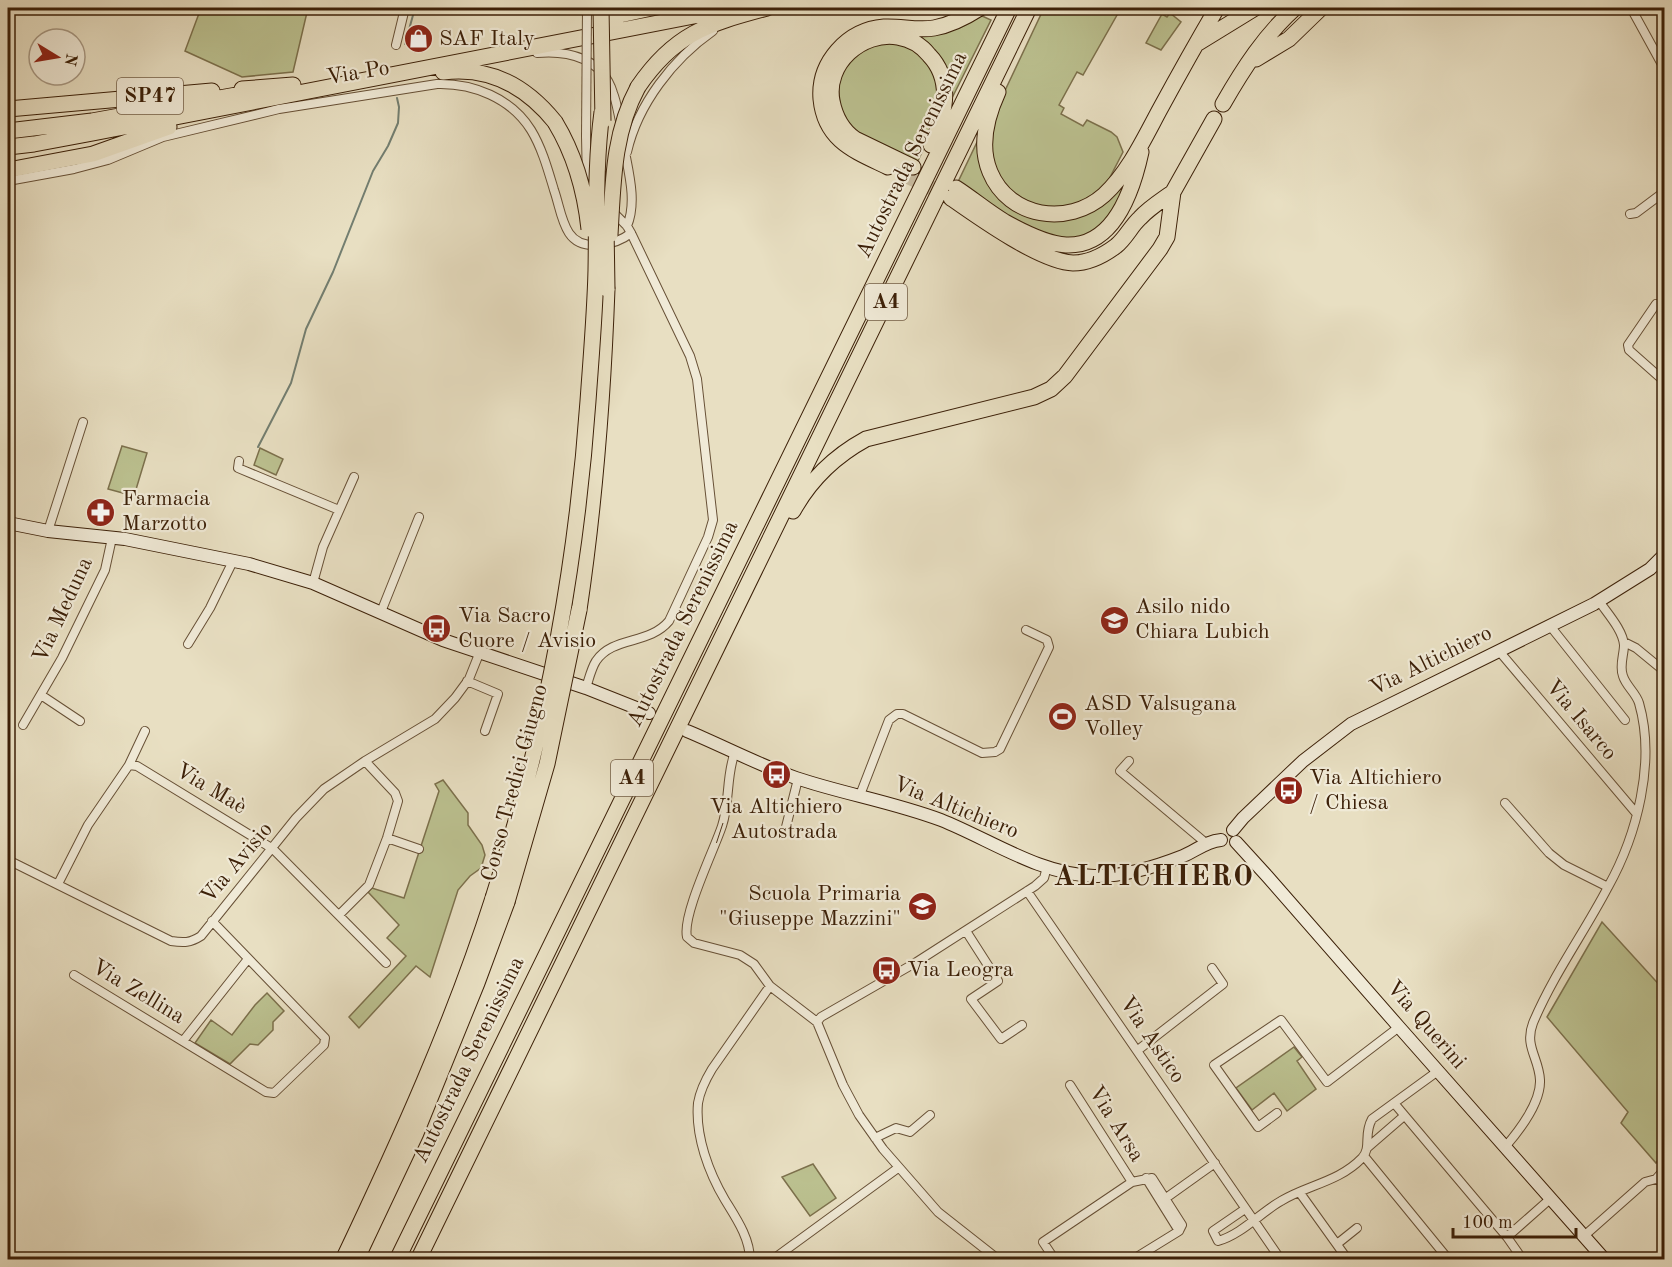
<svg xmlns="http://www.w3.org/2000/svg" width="1672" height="1267" viewBox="0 0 1672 1267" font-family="'Old Standard TT',serif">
	<rect width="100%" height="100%" fill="#e8dfc2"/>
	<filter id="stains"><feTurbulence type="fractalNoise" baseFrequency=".00333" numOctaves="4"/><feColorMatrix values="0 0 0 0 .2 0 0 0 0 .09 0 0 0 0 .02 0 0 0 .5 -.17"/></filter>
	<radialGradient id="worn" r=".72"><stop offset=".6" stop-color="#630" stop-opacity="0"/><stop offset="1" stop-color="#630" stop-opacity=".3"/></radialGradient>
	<path fill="#bbc08f" stroke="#7c704c" stroke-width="1.5" d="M201 8H308L293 72 242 77 185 51Z
		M1044 8H1121L1083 75 1077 72 1059 105 1064 108 1061 114 1083 126 1087 120 1111 132 1117 137 1123 152 1107 183 1090 198 1064 208 1035 207 1003 185 992 163 991 131 1001 99Z
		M1170 13 1181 22 1161 50 1146 43 1162 14 1167 17Z
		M980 15 991 20 951 100C946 59 943 52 907 32Z
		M903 43 926 56 940 86 936 122 916 165 853 133 841 116 838 82 841 72 854 55 876 44Z
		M979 138 984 169 1043 218 1117 187 1124 191 1110 218 1091 235 1061 240 1010 220 957 184Z
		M122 446 147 453 134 496 108 489Z
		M260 448 283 459 276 475 254 465Z
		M443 780 468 813V825L482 845 485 855 481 868 470 876 458 890 430 977 416 966 359 1028 349 1017 406 956 387 938 399 925 368 892 372 888 404 898 439 791 435 784Z
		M1602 922 1664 990V1153L1656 1163 1621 1123 1628 1112 1547 1017Z
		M267 993 284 1011 273 1022V1030L258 1045 250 1044 230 1064 195 1043 211 1020 232 1035 255 1005Z
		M1294 1047 1302 1057 1297 1061 1316 1089 1287 1111 1274 1093 1252 1110 1236 1088Z
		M813 1164 836 1198 810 1216 782 1177Z"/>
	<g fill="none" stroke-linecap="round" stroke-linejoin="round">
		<path stroke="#737e70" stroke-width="2" d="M405 44 415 8
			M258 447 291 383 306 329 333 272 373 171 388 146 398 123 399 107 397 98"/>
		<path stroke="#c6b99d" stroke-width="15" stroke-dasharray="15 8" stroke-linecap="butt" d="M909 177 950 197"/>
		<defs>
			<path id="street" d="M487 8 512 9 521 8
				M1631 8 1664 68
				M396 45 405 8
				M537 53C569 50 603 59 613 93 617 103 618 114 621 125
				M586 136 587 184
				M623 141C627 167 638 200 627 226
				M627 152C638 104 673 59 713 31
				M8 181 74 169 108 160 163 137 279 109 437 84C473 83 511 98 531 130 542 148 548 170 554 190 559 204 561 221 569 233 582 253 616 245 631 233
				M1630 214 1636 213 1664 192
				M1656 304 1628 345 1629 350 1664 381
				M239 461 238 468 339 510
				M48 531 83 422
				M313 583 323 547 354 477
				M381 612 419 517
				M1551 627 1625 720
				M1624 642 1636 648 1664 671
				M188 644 210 608 233 561
				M1499 651 1636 813
				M467 681 498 694 485 731
				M586 688C589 679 591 669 596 661 613 636 649 645 669 621L708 537 713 520 697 379 690 356 631 233 627 226 611 210
				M41 695 80 721
				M23 725 62 658 105 570 112 538
				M735 752C726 775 730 802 722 826 714 850 682 915 687 937L694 943 740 955 754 964 770 986 817 1022
				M1129 761 1120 771 1207 844
				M129 765 145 731
				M860 795 889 720 897 714H903L982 753 995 752 1000 749 1049 647 1047 640 1026 630
				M1505 803 1549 853 1564 865 1608 887
				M785 831 798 779
				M387 838 419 849
				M8 860 171 941C184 943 190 943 201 936L296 818 324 789 365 761 435 719 455 698 469 679 479 654
				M58 884 88 825 129 765 137 766 273 849 386 963
				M1027 891 1281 1260
				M339 915 369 885 387 838 398 801 395 793 365 761
				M966 931 998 981 971 999 1001 1039 1022 1025
				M74 975 266 1092 274 1093 324 1045 325 1038 212 921
				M183 1041 248 959
				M1138 1050 1223 984 1212 968
				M1070 1085 1132 1182
				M1394 1103 1507 1237 1523 1260
				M1277 1113 1258 1127 1214 1065 1281 1020 1327 1082 1399 1027
				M875 1138 896 1128 910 1132 930 1115
				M1505 1147C1519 1131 1541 1102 1540 1080 1539 1058 1524 1046 1533 1023 1553 975 1584 933 1608 887 1637 835 1656 762 1639 703 1636 693 1626 686 1623 676 1619 666 1624 655 1624 645 1623 630 1607 613 1599 601
				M1367 1148 1404 1116
				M1364 1156 1449 1260
				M1146 1178 1179 1231
				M1656 1179 1664 1170
				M1300 1193 1348 1260
				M1166 1198 1215 1163
				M1245 1209 1213 1231 1218 1241C1242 1234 1260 1213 1281 1201 1307 1185 1339 1182 1362 1158 1372 1147 1363 1135 1372 1119L1438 1071
				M1584 1236 1645 1182 1656 1179 1664 1182
				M1507 1237 1550 1199
				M1337 1244 1357 1228
				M750 1260C750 1238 736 1218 725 1200 709 1173 695 1136 698 1103 700 1091 706 1079 712 1069L770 986
				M772 1260 898 1168
				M999 1260 938 1212 883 1149 859 1115 843 1085 817 1022 821 1017 915 963 1035 886 1044 878 1047 867
				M1055 1260 1043 1242 1132 1182 1152 1178 1182 1225 1179 1231 1132 1260
				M1558 1260H1564"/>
			<path id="secondary" d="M8 523 48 531 125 539 249 564 313 583 443 640 586 688 649 713
				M687 731C723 746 759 765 796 778 844 794 893 802 941 820 991 840 1039 874 1094 876 1124 877 1155 867 1183 856 1195 851 1207 841 1221 840
				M1233 830 1243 818 1303 761 1351 724 1594 604 1650 569 1664 555
				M1236 842 1267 876 1399 1027 1605 1260"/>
			<path id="highway" d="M610 22 620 15 652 8
				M1198 43 1255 8
				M1256 59 1289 39 1321 8
				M443 72C490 66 526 86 555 122
				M638 87C674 34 707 24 767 8
				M242 89 293 85
				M998 92C987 116 979 146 990 172 1009 218 1068 227 1104 195 1128 173 1144 139 1159 111 1178 76 1197 42 1217 8
				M1223 104C1243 69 1265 35 1295 8
				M8 109 212 91
				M8 131 92 121 253 92
				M8 147 34 144 93 133 735 8
				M888 167C855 151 825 141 821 99 818 63 847 30 884 27 901 26 917 31 934 28 951 25 966 17 980 8
				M913 167 855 139C842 130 835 116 832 101 825 64 862 31 898 37 910 39 921 45 929 55 954 81 945 116 931 145
				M8 170 93 154 169 127
				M956 188C973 199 988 212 1005 222 1023 232 1046 244 1066 245 1115 247 1133 189 1141 152
				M951 198C978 217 1041 262 1073 263 1089 263 1104 255 1116 246 1126 238 1131 226 1140 218 1149 208 1162 200 1173 192
				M793 511C810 480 835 456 866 439L1034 397 1051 389 1065 376 1160 249 1167 237 1173 192 1214 119
				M579 610C595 502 603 398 607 289
				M343 1260C399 1142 453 1023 493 898
				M356 1260 416 1133 477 983 507 902
				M397 1260 1009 8
				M418 1260 1029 8"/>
		</defs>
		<use href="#street" stroke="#675036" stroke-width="10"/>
		<use href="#secondary" stroke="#3c2008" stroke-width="14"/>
		<use href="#highway" stroke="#3c2008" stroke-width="17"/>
		<use href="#street" stroke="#f0ead7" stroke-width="8"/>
		<use href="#secondary" stroke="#f0ead7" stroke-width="12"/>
		<use href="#highway" stroke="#e8dfc2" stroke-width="15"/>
		<defs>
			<path id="street-bridge" d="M586 136 587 8"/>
			<path id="highway-bridge" d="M601 8 603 121
				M555 122C575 155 585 191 589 229
				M606 226 607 289
				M610 235C613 184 613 133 638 87
				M493 898C545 736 576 571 588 401 591 358 595 313 596 270 597 217 595 164 602 112
				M507 902 547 764 579 610"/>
		</defs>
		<use href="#street-bridge" stroke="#675036" stroke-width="10" stroke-linecap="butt"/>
		<use href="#highway-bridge" stroke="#3c2008" stroke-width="17" stroke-linecap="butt"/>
		<use href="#street-bridge" stroke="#f0ead7" stroke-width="8"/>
		<use href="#highway-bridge" stroke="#e8dfc2" stroke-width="15"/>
	</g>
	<defs>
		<symbol id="shop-disc" viewBox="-11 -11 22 22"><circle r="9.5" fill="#8f2418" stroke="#f0ead7"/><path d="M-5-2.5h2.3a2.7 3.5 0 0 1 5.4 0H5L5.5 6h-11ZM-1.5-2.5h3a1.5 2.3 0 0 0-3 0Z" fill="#fff"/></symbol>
		<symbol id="pharmacy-disc" viewBox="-11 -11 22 22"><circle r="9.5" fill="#8f2418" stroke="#f0ead7"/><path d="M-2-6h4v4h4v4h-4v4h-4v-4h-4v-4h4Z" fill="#fff"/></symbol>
		<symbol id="school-disc" viewBox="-11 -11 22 22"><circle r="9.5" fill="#8f2418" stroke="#f0ead7"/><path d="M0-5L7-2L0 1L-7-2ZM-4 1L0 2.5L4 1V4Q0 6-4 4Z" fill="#fff"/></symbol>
		<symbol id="bus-disc" viewBox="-11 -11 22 22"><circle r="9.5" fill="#8f2418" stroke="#f0ead7"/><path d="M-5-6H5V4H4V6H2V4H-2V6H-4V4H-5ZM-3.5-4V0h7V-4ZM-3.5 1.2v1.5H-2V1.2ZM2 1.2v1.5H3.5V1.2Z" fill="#fff"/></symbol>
		<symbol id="stadium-disc" viewBox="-11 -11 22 22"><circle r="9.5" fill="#8f2418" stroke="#f0ead7"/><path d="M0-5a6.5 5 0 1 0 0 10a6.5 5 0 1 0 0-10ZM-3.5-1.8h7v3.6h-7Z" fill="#fff"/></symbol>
	</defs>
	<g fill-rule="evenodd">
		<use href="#shop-disc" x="402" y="22" width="33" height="33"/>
		<use href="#pharmacy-disc" x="84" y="496" width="33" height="33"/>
		<use href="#school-disc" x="1098" y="604" width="33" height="33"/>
		<use href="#bus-disc" x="420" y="612" width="33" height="33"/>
		<use href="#stadium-disc" x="1046" y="700" width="33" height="33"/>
		<use href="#bus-disc" x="760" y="758" width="33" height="33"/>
		<use href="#bus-disc" x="1272" y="774" width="33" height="33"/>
		<use href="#school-disc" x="906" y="890" width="33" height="33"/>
		<use href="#bus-disc" x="870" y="954" width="33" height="33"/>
	</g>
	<g text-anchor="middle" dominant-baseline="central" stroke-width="4.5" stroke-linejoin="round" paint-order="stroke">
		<g fill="#f0ead7" stroke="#725d46" stroke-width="1.5">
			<rect x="117" y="78" width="66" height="36" rx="4.5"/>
			<rect x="865" y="284" width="42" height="36" rx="4.5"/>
			<rect x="611" y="760" width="42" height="36" rx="4.5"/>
		</g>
		<g font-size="21" font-weight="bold" fill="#3c2008">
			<text x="150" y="96">SP47</text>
			<text x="886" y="302">A4</text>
			<text x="632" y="778">A4</text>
		</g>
		<g font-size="22" fill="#3c2008" stroke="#f0ead7" text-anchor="start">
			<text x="439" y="39">SAF Italy</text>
			<text x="122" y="499">Farmacia<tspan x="122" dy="25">Marzotto</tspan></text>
			<text x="1135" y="607">Asilo nido<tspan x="1135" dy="25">Chiara Lubich</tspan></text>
			<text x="458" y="616">Via Sacro<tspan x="458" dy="25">Cuore / Avisio</tspan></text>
			<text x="1084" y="704">ASD Valsugana<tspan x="1084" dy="25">Volley</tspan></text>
			<text x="1309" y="778">Via Altichiero<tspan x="1309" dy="25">/ Chiesa</tspan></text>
			<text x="776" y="807" text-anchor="middle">Via Altichiero<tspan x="776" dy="25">/ Autostrada</tspan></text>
			<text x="901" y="894" text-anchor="end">Scuola Primaria<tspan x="901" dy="25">"Giuseppe Mazzini"</tspan></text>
			<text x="907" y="970">Via Leogra</text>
		</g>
		<g font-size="22" fill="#3c2008" stroke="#f0ead7">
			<text transform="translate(358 73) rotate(-9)">Via Po</text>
			<text transform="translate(912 155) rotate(-64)">Autostrada Serenissima</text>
			<text transform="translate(63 610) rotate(-65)">Via Meduna</text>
			<text transform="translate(683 624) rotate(-64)">Autostrada Serenissima</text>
			<text transform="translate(1431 661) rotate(-26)">Via Altichiero</text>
			<text transform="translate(1581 720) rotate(50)">Via Isarco</text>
			<text transform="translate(515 783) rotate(-75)">Corso Tredici Giugno</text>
			<text transform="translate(211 789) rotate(31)">Via Maè</text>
			<text transform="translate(956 808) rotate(22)">Via Altichiero</text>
			<text transform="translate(237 863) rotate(-50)">Via Avisio</text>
			<text transform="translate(138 992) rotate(31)">Via Zellina</text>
			<text transform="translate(1426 1025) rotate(49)">Via Querini</text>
			<text transform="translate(1152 1040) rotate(56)">Via Astico</text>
			<text transform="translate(469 1060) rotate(-64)">Autostrada Serenissima</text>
			<text transform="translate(1116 1124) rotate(58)">Via Arsa</text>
		</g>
		<g font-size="28" font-weight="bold" letter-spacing="1.5" fill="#3c2008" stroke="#f0ead7">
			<text x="1154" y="878">ALTICHIERO</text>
		</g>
	</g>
	<rect width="1672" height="1267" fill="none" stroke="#e8dfc2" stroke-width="30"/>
	<rect x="9" y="9" width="1654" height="1249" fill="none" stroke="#3c2008" stroke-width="3"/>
	<rect x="15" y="15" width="1642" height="1237" fill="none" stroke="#3c2008" stroke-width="1.5"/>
	<g transform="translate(57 57) rotate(101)"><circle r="28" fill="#f0ead7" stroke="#a89984" stroke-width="1.5"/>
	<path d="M0-4.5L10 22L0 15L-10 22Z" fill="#8f2418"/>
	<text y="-9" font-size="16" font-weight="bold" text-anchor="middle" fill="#3c2008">N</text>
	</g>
	<path d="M1453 1228v9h123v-9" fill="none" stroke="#3c2008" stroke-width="3"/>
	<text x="1462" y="1228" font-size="18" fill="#3c2008" stroke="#f0ead7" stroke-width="4.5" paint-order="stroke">100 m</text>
	<rect width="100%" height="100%" filter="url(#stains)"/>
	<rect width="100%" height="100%" fill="url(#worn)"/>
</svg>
